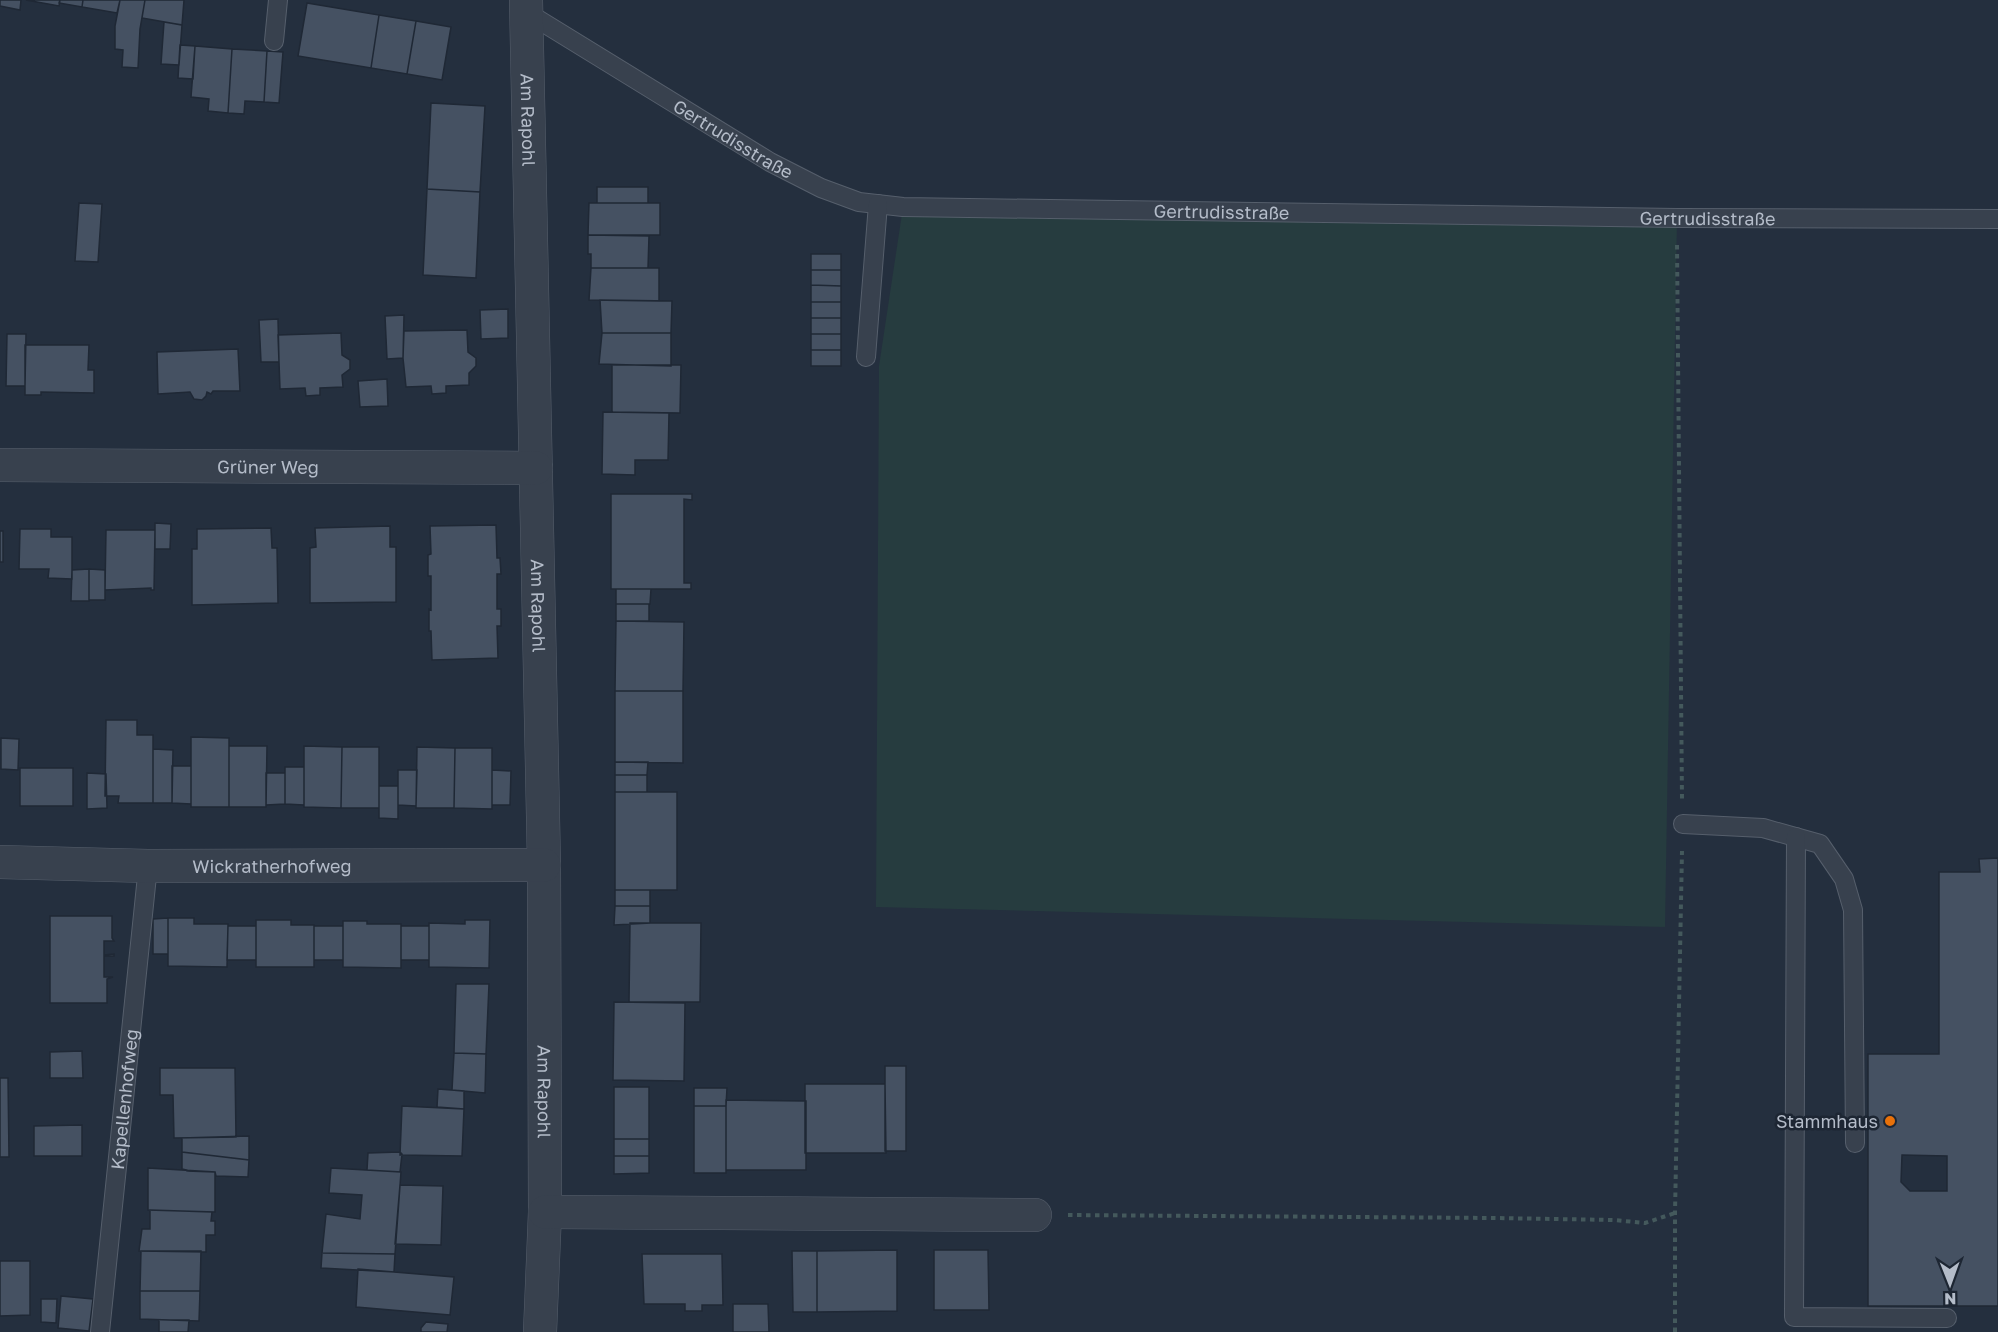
<svg xmlns="http://www.w3.org/2000/svg" width="1998" height="1332" viewBox="0 0 1998 1332" font-family="'Golos Text',sans-serif">
	<rect width="100%" height="100%" fill="#242f3e"/>
	<path fill="#263c3f" d="M903 207 1677 218 1665 927 876 907 879 366Z"/>
	<path fill="#455162" stroke="#1f2835" stroke-width="1.5" fill-rule="evenodd" d="M0 0H21L20 10 0 6Z
		M26 0H60L59 6Z
		M60 0H83L82 7 59 3Z
		M83 0H120L117 13 82 7Z
		M120 0H145L140 29 138 68 122 67 123 50 115 49V26Z
		M145 0H184L182 25 142 18Z
		M307 3 379 15 371 68 298 56Z
		M379 15 416 21 407 74 371 68Z
		M416 21 451 27 442 80 407 74Z
		M164 22 182 25 179 65 161 64Z
		M180 45 195 46 193 79 178 78Z
		M195 46 232 49 228 113 208 111 209 99 191 97Z
		M232 49 267 51 264 102 245 101 244 114 228 113Z
		M267 51 283 52 279 103 264 102Z
		M431 103 485 106 480 192 427 189Z
		M597 187H648V203H597Z
		M427 189 480 192 476 278 423 275Z
		M79 203 102 204 98 262 75 261Z
		M589 203H660V235H588Z
		M588 235 649 236 648 268H591V254H588Z
		M811 254H841V270H811Z
		M591 268H659V301L589 300Z
		M811 270H841V286L811 285Z
		M811 285 841 286V302H811Z
		M600 300 672 301 671 333H602Z
		M811 302H841V318H811Z
		M508 309V338L481 339 480 310Z
		M404 315 403 358 387 359 385 316Z
		M811 318H841V334H811Z
		M278 319 279 362H261L259 320Z
		M467 330 468 352 476 358V366L469 373V385L446 386V393L432 394 431 386 406 387 403 358 404 331Z
		M341 333 342 355 350 360V369L342 375 343 387 320 388V395L306 396 305 388 280 389 278 335Z
		M602 333H671V366L599 364Z
		M7 334H26L25 386H6Z
		M811 334H841V350H811Z
		M25 345H89L88 370H94V393L41 392V395H25Z
		M238 349 240 391H213L211 394 207 392 206 396 202 400 194 399 190 392 158 394 157 352Z
		M811 350H841V366H811Z
		M612 365H681L680 413 612 412Z
		M387 379 388 406 360 407 358 381Z
		M603 412 669 413 668 460H635V475L602 474Z
		M611 494H692V500L684 499V583H691V589H611Z
		M155 523 171 524 170 549H155Z
		M496 525 497 558H500L501 574H497V609H501V626H497L498 658 432 660 431 631H429V609L431 610V576H428V555L431 554 430 526Z
		M390 526V547H396V602L310 603V548L316 547 315 528Z
		M271 528 272 548H277L278 603 192 605V549H197V529Z
		M20 529H51V537H72V579L48 578 49 569H19Z
		M106 530H155L154 590H151V588L105 590Z
		M0 531H3V562H0Z
		M89 569 105 570V600H89Z
		M89 569V601H71L72 570Z
		M616 589H651L650 604H616Z
		M616 604H649V621H616Z
		M616 621 684 622 683 691H615Z
		M615 691H683V763L615 762Z
		M106 720H137V735H153V803H118L119 796H105Z
		M191 737 229 738V807H191Z
		M1 738 19 739 18 770 1 769Z
		M229 746H267L266 807H229Z
		M304 746 342 747 341 808 304 807Z
		M342 747H379V808H341Z
		M417 747 455 748 454 808H416Z
		M455 748H492V809L454 808Z
		M153 749 173 750 172 803H153Z
		M615 762H648L647 775H615Z
		M172 766H191V804L172 803Z
		M285 767H304V805L285 804Z
		M20 768H73V806H20Z
		M398 770H417L416 806 398 805Z
		M492 770 511 771 510 805H492Z
		M87 773 106 774 107 808 87 809Z
		M266 773H285V804L266 805Z
		M615 775H647V792H615Z
		M379 786H398V819L379 818Z
		M615 792H677V890H615Z
		M1998 858V1306H1868V1054H1939V872H1980L1979 859ZM1902 1155 1947 1156V1191H1910L1901 1182Z
		M615 890H650V906H615Z
		M615 906H650V923L614 925Z
		M50 916H112V938L114 941H104V955L114 954V956H104V977H113L107 979V1003H50Z
		M168 918H194V924H228L227 967 168 966Z
		M168 918V954H153V919Z
		M256 920H291V925H314V967H256Z
		M465 920H490L489 968 429 967V923L465 924Z
		M343 921H367V924H401V968L343 967Z
		M630 923H701L700 1002H629Z
		M228 926H256V960H227Z
		M314 926H343V960H314Z
		M401 926H429V960H401Z
		M456 984H489L486 1054 454 1053Z
		M614 1002 685 1003 684 1081 613 1080Z
		M82 1051 83 1078H50V1052Z
		M454 1053 486 1054 485 1093 452 1090Z
		M885 1066H906V1151H885Z
		M160 1068H235L236 1137 174 1138 173 1095H160Z
		M0 1078H8L9 1157H0Z
		M805 1084H885L886 1153H805Z
		M614 1087H649V1139H614Z
		M694 1088H727L726 1106H694Z
		M438 1089 464 1091V1109L437 1107Z
		M726 1100 806 1101V1170H726Z
		M402 1106 464 1109 462 1156 400 1155Z
		M694 1106H726V1173H694Z
		M82 1125V1156H34V1126Z
		M249 1136V1160L182 1152V1138Z
		M614 1139H649V1156H614Z
		M182 1152 249 1160 248 1177 216 1176 215 1172 187 1171V1170L182 1169Z
		M400 1152 402 1154 400 1172 367 1170 368 1153Z
		M614 1156H649V1173L614 1174Z
		M148 1168 215 1172V1212L148 1210Z
		M331 1168 401 1172 395 1254 322 1253 326 1214 360 1219 362 1195 329 1193Z
		M400 1185 443 1186 441 1245 395 1244Z
		M150 1210 212 1212 211 1221H215V1235H206V1252L139 1251 142 1229H150Z
		M897 1250V1311L817 1312V1251Z
		M934 1250H988L989 1310H934Z
		M141 1251H201L200 1291H140Z
		M792 1251H817V1312H793Z
		M322 1253 395 1254 394 1272 321 1268Z
		M642 1254H722L723 1305H702V1311H685V1304H644Z
		M0 1261H30V1315L0 1316Z
		M358 1269 454 1277 450 1315 356 1307Z
		M140 1291H200L199 1321 140 1319Z
		M61 1296 93 1299 89 1331 58 1328Z
		M41 1299H57L56 1323 41 1322Z
		M733 1304H768L769 1332H733Z
		M159 1320H189L188 1332H159Z
		M426 1322 448 1324 447 1332H421V1328Z"/>
	<g fill="none" stroke-linecap="round" stroke-linejoin="round">
		<defs>
			<g id="service">
				<path id="s1" d="M526 12 770 162 821 188 859 202 903 207 1677 218 1998 219"/>
				<path d="M274 41 278 0"/>
				<path d="M866 357 878 204"/>
				<path d="M1683 824 1763 828 1820 844 1844 879 1853 910 1855 1143"/>
				<path d="M1796 837 1794 1317 1947 1318"/>
				<path id="s2" d="M100 1332 148 866"/>
			</g>
			<g id="minor">
				<path id="s3" d="M526 0 544 865 545 1212 540 1332"/>
				<path id="s4" d="M0 465 536 468"/>
				<path id="s5" d="M0 862 148 866 544 865"/>
				<path d="M545 1212 1035 1215"/>
			</g>
		</defs>
		<use href="#service" stroke="#565f6c" stroke-width="20"/>
		<use href="#minor" stroke="#565f6c" stroke-width="34"/>
		<path stroke="#44595c" stroke-width="4" stroke-dasharray="4.5 4.5" stroke-linecap="butt" d="M1677 245 1682 799
			M1068 1215 1495 1218 1614 1220 1645 1223 1675 1213
			M1675 1332V1213L1682 851"/>
		<use href="#service" stroke="#38414e" stroke-width="18"/>
		<use href="#minor" stroke="#38414e" stroke-width="33"/>
	</g>
	<circle fill="#e8710a" stroke="#1d2633" stroke-width="2" cx="1890" cy="1121" r="6"/>
	<g text-anchor="middle" dominant-baseline="central" stroke-width="5" stroke-linejoin="round" paint-order="stroke">
		<g font-size="18" fill="#b4bcc9" stroke="#1d2633">
			<text stroke="none"><textPath href="#s3" startOffset="120">Am Rapohl</textPath></text>
			<text stroke="none"><textPath href="#s1" startOffset="243">Gertrudisstraße</textPath></text>
			<text stroke="none"><textPath href="#s1" startOffset="747">Gertrudisstraße</textPath></text>
			<text stroke="none"><textPath href="#s1" startOffset="1233">Gertrudisstraße</textPath></text>
			<text stroke="none"><textPath href="#s4" startOffset="268">Grüner Weg</textPath></text>
			<text stroke="none"><textPath href="#s3" startOffset="606">Am Rapohl</textPath></text>
			<text stroke="none"><textPath href="#s5" startOffset="272">Wickratherhofweg</textPath></text>
			<text stroke="none"><textPath href="#s3" startOffset="1092">Am Rapohl</textPath></text>
			<text stroke="none"><textPath href="#s2" startOffset="234">Kapellenhofweg</textPath></text>
		</g>
		<g font-size="18" fill="#b4bcc9" stroke="#1d2633" text-anchor="end">
			<text x="1878" y="1121">Stammhaus</text>
		</g>
	</g>
	<g transform="translate(1950 1284) rotate(179)" stroke="#1d2633" stroke-width="4.5" paint-order="stroke">
	<path d="M0-4.5L10 22L0 15L-10 22Z" fill="#b4bcc9"/>
	<text y="-9" font-size="16" font-weight="bold" text-anchor="middle" fill="#b4bcc9">N</text>
	</g>
</svg>
